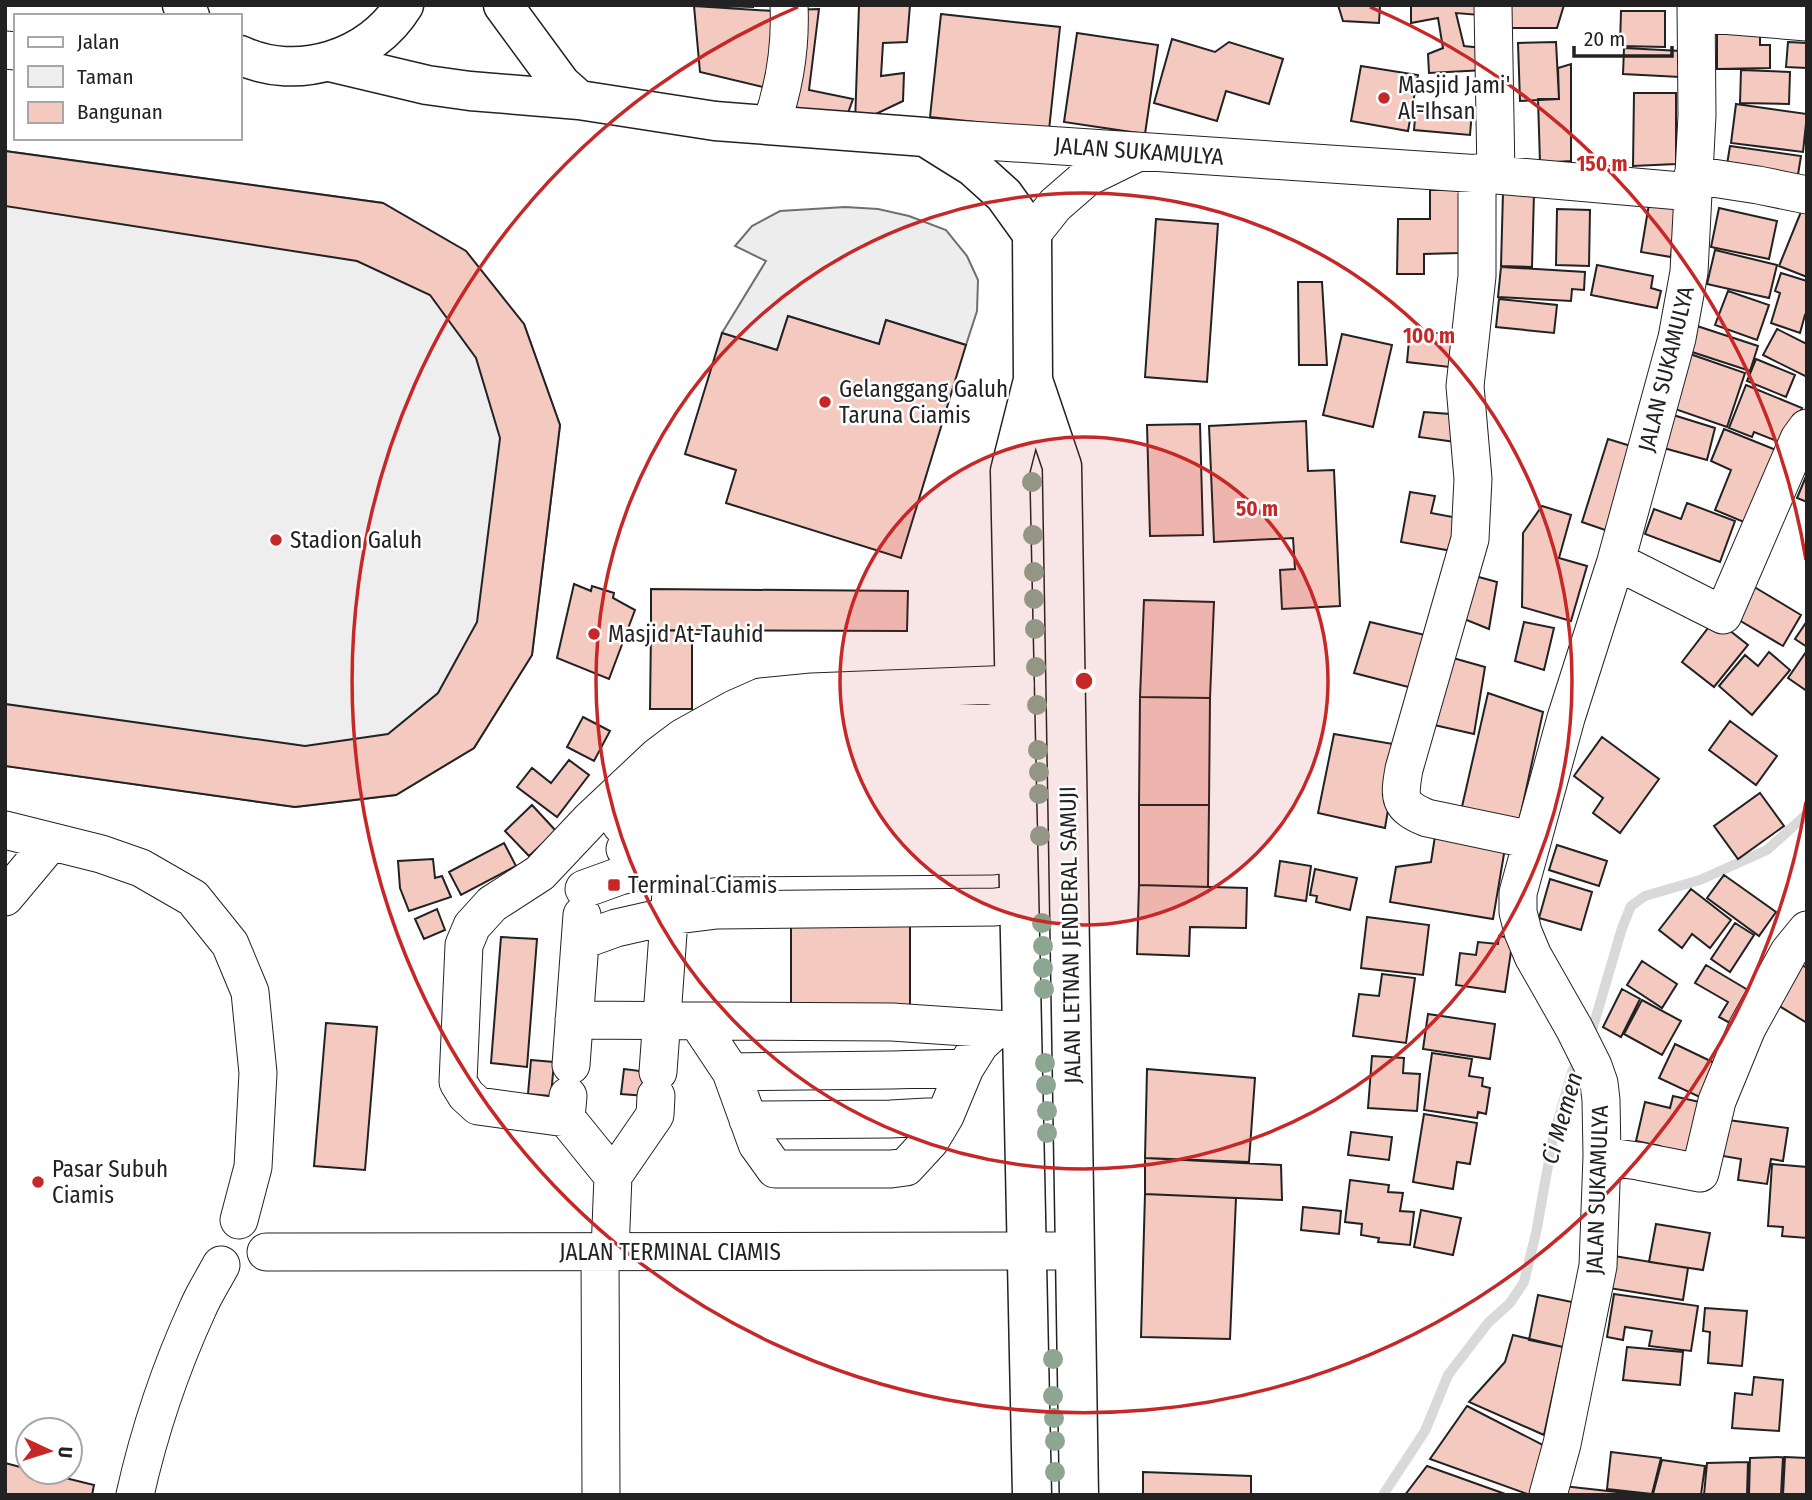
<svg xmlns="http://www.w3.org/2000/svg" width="1812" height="1500" viewBox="0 0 1812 1500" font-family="'Fira Sans Condensed',sans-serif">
	<rect width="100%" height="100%" fill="#fff"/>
	<path fill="#eee" stroke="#6f6f6f" stroke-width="2" d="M5 151 383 203 524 324 560 425 532 655 474 748 396 795 295 807 5 766Z"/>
	<path fill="#ededed" stroke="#6f6f6f" stroke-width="2" d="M845 207 878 209 909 216 946 230 967 256 978 280 977 311 966 345 886 320 879 344 788 316 777 350 722 333 766 261 735 246 752 226 780 211Z"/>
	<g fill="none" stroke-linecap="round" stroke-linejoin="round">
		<path stroke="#d9d9d9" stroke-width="10" d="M1589 1036 1593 1027 1622 928 1631 906 1645 896 1700 880 1767 850 1807 814
			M1383 1495 1425 1431 1448 1375 1488 1323 1510 1303 1524 1282 1536 1233 1553 1138 1572 1072 1578 1059"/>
	</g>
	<path fill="#f3c9c0" stroke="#222" stroke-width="2" d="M694 5H753V7Z
		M859 5H910L907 42 883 43 881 76 904 73 903 101 855 124Z
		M1338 5H1380L1379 23 1343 21Z
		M1411 5H1491L1492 16 1456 13 1464 46 1483 48 1485 70 1429 73 1428 54 1443 48 1438 18 1411 23Z
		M1501 5H1564L1557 28H1500Z
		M694 6 773 11 771 89 700 72Z
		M819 9 809 90 853 99 844 124 791 112V10Z
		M1621 11H1665V47L1620 46Z
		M941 14 1060 27 1049 130 930 117Z
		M1760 23V45H1770V68L1717 69V29Z
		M1077 33 1158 45 1145 134 1064 122Z
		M1172 39 1215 52 1229 42 1283 59 1269 104 1226 91 1217 121 1154 103Z
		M1556 42 1559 99 1520 101 1518 43Z
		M1788 42 1807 43V68L1786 67Z
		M1624 48 1681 51 1680 77 1623 74Z
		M1571 64V161L1540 163 1538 99H1559L1558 68Z
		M1361 66 1418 75 1408 131 1351 121Z
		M1741 70 1790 72 1789 104 1740 103Z
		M1634 93H1676V164L1633 166Z
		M1736 104 1807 114 1803 152 1731 143Z
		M1416 106 1472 111 1470 135 1414 130Z
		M1730 146 1801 156 1796 187 1725 177Z
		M5 151 383 203 466 251 524 324 560 425 532 655 474 748 396 795 295 807 5 766V704L305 746 388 734 438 693 477 622 500 438 476 358 430 295 357 261 5 206Z
		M1430 190H1459V253L1424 254V274H1397L1398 219H1430Z
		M1503 192 1534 193 1532 267 1501 266Z
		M1805 202 1807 203V277L1779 266Z
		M1649 204 1676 209 1671 257 1641 252Z
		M1719 208 1777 221 1769 259 1711 247Z
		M1557 209 1590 210 1589 266 1556 265Z
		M1156 219 1218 224 1207 382 1145 377Z
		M1715 250 1777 265 1769 298 1707 284Z
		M1597 265 1653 276 1651 288 1661 291 1657 308 1591 295Z
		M1501 267 1585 272 1584 290 1572 289 1571 301 1498 297Z
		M1781 273 1807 281V316L1805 315 1800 333 1771 323 1780 293 1775 291Z
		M1298 282H1322L1327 365H1299Z
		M1728 291 1769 305 1757 340 1715 325Z
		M1499 299 1557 305 1554 333 1496 327Z
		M788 316 879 344 886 320 966 345 901 558 726 503 736 470 685 454 722 333 777 350Z
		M1697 326 1758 346 1750 371 1689 351Z
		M1777 329 1807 344V377L1763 355Z
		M1410 330 1462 336 1458 368 1407 362Z
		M1342 334 1392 345 1373 427 1323 415Z
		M1690 354 1745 373 1727 427 1672 408Z
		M1756 359 1795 375 1786 397 1747 381Z
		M1746 385 1802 408 1787 445 1754 432 1752 437 1729 428Z
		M1424 412 1463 415V443L1419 437Z
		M1670 414 1715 428 1707 460 1660 447Z
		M1306 421 1308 471 1334 470 1340 606 1282 609 1280 570 1295 569 1293 538 1214 542 1209 426Z
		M1200 424 1203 535 1150 536 1147 425Z
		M1724 429 1781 452 1751 525 1715 510 1731 470 1711 461Z
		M1608 439 1634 447 1608 531 1582 522Z
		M1807 474V502L1797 498Z
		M1410 492 1435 496 1431 513 1458 518 1452 551 1401 542Z
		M1687 503 1735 521 1720 562 1645 534 1654 509 1681 519Z
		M1542 506 1571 515 1559 558 1587 566 1571 621 1522 607 1523 533Z
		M1475 576 1497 582 1489 629 1464 619Z
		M574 584 591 591 592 586 614 593 613 598 635 610 609 679 557 658Z
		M1751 585 1801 615 1783 646 1732 616Z
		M651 589 908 591 907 631 651 630Z
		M1144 600 1214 602 1210 698 1140 697Z
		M1715 619 1748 645 1714 687 1682 662Z
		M1807 621V647L1795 639Z
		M1370 622 1425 635 1420 690 1354 673Z
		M1524 622 1554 628 1544 670 1515 661Z
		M651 630 692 631V709H650Z
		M1769 652 1790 670 1752 715 1719 686 1745 655 1758 666Z
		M1806 652H1807V691L1788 678Z
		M1453 658 1485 667 1474 734 1434 725Z
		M1488 693 1543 712 1519 822 1461 811Z
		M1140 697 1210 698 1209 805H1139Z
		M583 717 610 731 594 761 567 747Z
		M1730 721 1777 756 1756 785 1709 750Z
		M1334 734 1399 745 1385 828 1318 813Z
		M1602 737 1659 779 1620 833 1593 813 1603 798 1574 776Z
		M569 760 589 775 557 817 517 787 532 768 551 783Z
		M1760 793 1784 826 1738 859 1714 826Z
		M532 805 556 831 529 856 505 831Z
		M1139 805H1209L1208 887 1139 885Z
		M1435 836 1505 848 1493 919 1390 902 1396 867 1431 862Z
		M504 843 516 866 461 895 449 872Z
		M1557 845 1607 861 1599 886 1549 870Z
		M433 859 435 878 442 876 451 897 409 911 400 888 398 861Z
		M1280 861 1311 866 1306 901 1275 896Z
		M1315 869 1357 878 1350 910 1316 902 1317 896 1310 895Z
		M1724 875 1776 912 1759 936 1707 898Z
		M1550 879 1592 892 1581 930 1539 918Z
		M1139 885 1247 888 1246 928 1190 927 1189 956 1137 954Z
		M1691 889 1731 920 1710 948 1692 934 1682 948 1659 930Z
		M437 909 445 930 424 939 415 919Z
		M1367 917 1429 925 1423 975 1361 968Z
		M791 921 910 922V1005H791Z
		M1735 923 1754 935 1730 972 1711 959Z
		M1499 936 1513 938 1505 992 1456 985 1460 953 1476 955 1478 942 1498 944Z
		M501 937 537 939 527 1067 491 1063Z
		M1642 961 1677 984 1662 1008 1627 985Z
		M1795 961 1807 968V1023L1771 1001Z
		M1706 965 1758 996 1739 1028 1719 1017 1728 1002 1695 983Z
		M1382 974 1415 978 1406 1043 1353 1036 1359 994 1379 996Z
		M1622 989 1640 999 1621 1037 1603 1027Z
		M1642 1000 1681 1021 1662 1055 1624 1034Z
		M1428 1014 1495 1024 1490 1059 1423 1049Z
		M326 1023 377 1027 365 1170 314 1166Z
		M1675 1044 1721 1066 1706 1100 1659 1078Z
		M1432 1053 1472 1059 1469 1076 1483 1078 1482 1086 1490 1088 1486 1114 1478 1112 1477 1118 1424 1110Z
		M1372 1056 1404 1058 1403 1073 1420 1074 1417 1111 1368 1108Z
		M531 1060 554 1062 551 1096 528 1094Z
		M624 1069 648 1072 646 1096 621 1094Z
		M1147 1069 1255 1078 1249 1162 1145 1158Z
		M1673 1096 1704 1103 1690 1164 1658 1157 1660 1146 1636 1141 1645 1102 1670 1108Z
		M1424 1114 1477 1123 1470 1164 1457 1162 1453 1189 1413 1182Z
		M1728 1120 1788 1128 1783 1161 1771 1159 1767 1184 1738 1180 1741 1159 1723 1156Z
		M1351 1132 1392 1137 1389 1160 1348 1155Z
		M1145 1158 1281 1165 1282 1200 1145 1194Z
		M1772 1164 1807 1167V1238L1782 1236 1783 1227 1768 1226Z
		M1350 1180 1389 1185 1388 1192 1403 1193 1400 1211 1414 1212 1410 1245 1378 1242 1379 1238 1361 1235 1362 1224 1345 1222Z
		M1145 1194 1236 1198 1230 1339 1141 1337Z
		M1303 1207 1341 1211 1339 1234 1301 1230Z
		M1421 1210 1461 1218 1453 1255 1414 1247Z
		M1656 1224 1710 1233 1703 1270 1649 1262Z
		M1614 1256 1688 1268 1683 1300 1609 1288Z
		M1614 1294 1698 1306 1691 1351 1649 1346 1652 1331 1625 1327 1623 1340 1607 1337Z
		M1538 1295 1572 1302 1563 1347 1529 1340Z
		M1705 1308 1747 1311 1742 1366 1708 1363 1710 1332 1703 1331Z
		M1513 1335 1563 1347 1544 1435 1469 1402 1505 1362Z
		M1627 1347 1683 1352 1680 1385 1623 1380Z
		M1754 1377 1783 1380 1779 1431 1732 1428 1735 1393 1752 1395Z
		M1467 1406 1543 1445 1530 1495 1430 1459Z
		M1611 1452 1661 1458 1652 1494 1607 1489Z
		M1783 1457 1781 1495H1749L1750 1458Z
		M1785 1457 1807 1458V1495H1783Z
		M1662 1460 1705 1466 1701 1495 1653 1494Z
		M1748 1462 1747 1495H1704L1707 1463Z
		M5 1463 28 1469V1472H41L94 1485 92 1495H5Z
		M1427 1466 1508 1495H1405Z
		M1143 1472 1251 1476V1495H1143Z
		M1563 1486 1644 1495H1563Z"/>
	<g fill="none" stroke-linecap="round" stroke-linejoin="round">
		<defs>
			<path id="minor" d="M1493 5 1496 175
				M1696 13 1807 22
				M5 50 16 51
				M771 125C785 85 791 48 789 5
				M925 137 1496 175 1692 192
				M1477 173V276L1465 386 1473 479 1470 539 1404 769C1399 798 1398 806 1427 818L1532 840
				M1693 175 1758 185 1807 195
				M1032 234 1055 205 1086 178 1137 153
				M1616 561 1723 615 1799 439 1807 428
				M712 727 727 725 990 723 1015 719
				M654 764 680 758 725 753 990 750 1016 747
				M651 791 678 785 724 779 991 776 1016 773
				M621 825 676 811 723 805 992 803 1017 800
				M5 830 101 854 141 868 193 898 230 944 250 992 258 1073 253 1167 239 1220
				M625 849 675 838 721 832 992 829 1018 827
				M584 889 620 876 673 864 720 858 993 856 1018 853
				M5 897 51 842
				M580 941 616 928 669 916 717 910 995 907 1019 904
				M574 1020 892 1022 1010 1030
				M697 1021 731 1072 757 1144 775 1169H891L906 1167 930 1141 945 1116 965 1068 980 1044 996 1029
				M571 1065 582 915
				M658 1072 671 892
				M731 1072 891 1070 965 1068
				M568 1096 566 1118 613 1176
				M566 1118 478 1106 466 1095 458 1082 464 945 472 926 492 904 540 873 590 820 658 756 682 738 734 709 761 697 812 692 1015 684
				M748 1120 891 1119 945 1116
				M1602 1156 1638 1161 1700 1173 1717 1101 1747 1028 1789 952 1807 930
				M266 1252 1074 1251
				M600 1252 601 1495
				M610 1252 613 1176 655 1115 656 1096
				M135 1495C149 1432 171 1367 198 1308 204 1294 213 1280 221 1265
				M1548 1495 1562 1444 1598 1266 1602 1156 1601 1100 1599 1083 1593 1066 1574 1028 1533 956 1523 932 1518 912V893L1566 718 1616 561 1677 338 1689 272 1697 115 1696 5"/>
			<path id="major" d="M182 5 190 16
				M503 5 561 84 579 100
				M240 55C297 82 371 59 404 5
				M330 62 427 85 470 91 579 100 715 121 925 137 973 167 1004 195 1032 234 1033 380 1010 471 1032 1495
				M1033 380 1062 466 1079 1495"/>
		</defs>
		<use href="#minor" stroke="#222" stroke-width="39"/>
		<use href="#major" stroke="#222" stroke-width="41"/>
		<use href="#minor" stroke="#fff" stroke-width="37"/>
		<use href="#major" stroke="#fff" stroke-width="38"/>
	</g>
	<g fill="#8da692">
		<circle cx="1032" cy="482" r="10"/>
		<circle cx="1033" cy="535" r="10"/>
		<circle cx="1034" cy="572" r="10"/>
		<circle cx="1034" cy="599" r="10"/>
		<circle cx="1035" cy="629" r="10"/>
		<circle cx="1036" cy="667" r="10"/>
		<circle cx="1037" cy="705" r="10"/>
		<circle cx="1038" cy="750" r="10"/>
		<circle cx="1039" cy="772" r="10"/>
		<circle cx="1039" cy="794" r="10"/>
		<circle cx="1040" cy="836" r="10"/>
		<circle cx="1042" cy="923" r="10"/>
		<circle cx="1043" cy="946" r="10"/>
		<circle cx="1043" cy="968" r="10"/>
		<circle cx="1044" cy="989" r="10"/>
		<circle cx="1045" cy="1063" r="10"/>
		<circle cx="1046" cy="1085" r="10"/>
		<circle cx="1047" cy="1111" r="10"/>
		<circle cx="1047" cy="1133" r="10"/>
		<circle cx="1053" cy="1359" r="10"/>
		<circle cx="1053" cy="1396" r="10"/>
		<circle cx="1054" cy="1418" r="10"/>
		<circle cx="1055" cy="1441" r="10"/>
		<circle cx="1055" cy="1472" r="10"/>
	</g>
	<circle cx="1084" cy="681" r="244" fill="#c62828" fill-opacity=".12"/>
	<g fill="none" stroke="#c62828" stroke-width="3.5">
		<circle cx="1084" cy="681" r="244"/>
		<circle cx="1084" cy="681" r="488"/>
		<path d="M1806 802A732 732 0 1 1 798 7M1370 7A732 732 0 0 1 1806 560"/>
	</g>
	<g fill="#c62828" stroke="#fff" stroke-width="2.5">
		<circle cx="1384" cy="98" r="7"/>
		<circle cx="825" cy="402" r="7"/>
		<circle cx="276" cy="540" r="7"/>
		<circle cx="594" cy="634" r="7"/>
		<rect x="607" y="878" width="14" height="14" rx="3.5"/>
		<circle cx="38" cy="1182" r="7"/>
	</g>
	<g text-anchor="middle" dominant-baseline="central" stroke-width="5" stroke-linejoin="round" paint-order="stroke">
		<g font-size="23" fill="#222" stroke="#fff" text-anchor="start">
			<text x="1398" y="85">Masjid Jami'<tspan x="1398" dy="26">Al-Ihsan</tspan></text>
			<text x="839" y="389">Gelanggang Galuh<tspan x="839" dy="26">Taruna Ciamis</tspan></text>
			<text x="290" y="540">Stadion Galuh</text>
			<text x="608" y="634">Masjid At-Tauhid</text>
			<text x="628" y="885">Terminal Ciamis</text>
			<text x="52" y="1169">Pasar Subuh<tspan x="52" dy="26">Ciamis</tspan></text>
		</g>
		<g font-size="23" fill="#222" stroke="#fff">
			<text transform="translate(1139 151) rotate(4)">JALAN SUKAMULYA</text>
			<text transform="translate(1666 369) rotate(-76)">JALAN SUKAMULYA</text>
			<text transform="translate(1070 935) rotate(-91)">JALAN LETNAN JENDERAL SAMUJI</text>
			<text transform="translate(1597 1190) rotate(-88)">JALAN SUKAMULYA</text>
			<text x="670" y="1252">JALAN TERMINAL CIAMIS</text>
		</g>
		<g font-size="24" font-style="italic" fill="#222" stroke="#fff">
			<text transform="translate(1562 1118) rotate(-74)">Ci Memen</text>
		</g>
	</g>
	<circle cx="1084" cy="681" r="10" fill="#c62828" stroke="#fff" stroke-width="3.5"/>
	<g font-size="21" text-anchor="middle" font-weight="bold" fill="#c62828" stroke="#fff" stroke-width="5" stroke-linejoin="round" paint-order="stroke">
		<text x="1602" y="171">150 m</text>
		<text x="1429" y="343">100 m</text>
		<text x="1257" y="516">50 m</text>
	</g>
	<rect width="1812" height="1500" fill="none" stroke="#222222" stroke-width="14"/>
	<rect x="14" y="14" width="228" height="126" fill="#ffffff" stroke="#a7a7a7" stroke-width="2"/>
	<rect x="28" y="37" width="35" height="10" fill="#ffffff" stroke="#a7a7a7" stroke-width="2"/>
	<text x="77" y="49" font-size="21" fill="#222222">Jalan</text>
	<rect x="28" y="66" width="35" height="21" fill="#eeeeee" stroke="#a7a7a7" stroke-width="2"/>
	<text x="77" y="84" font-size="21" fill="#222222">Taman</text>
	<rect x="28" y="102" width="35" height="21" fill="#f3c9c0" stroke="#a7a7a7" stroke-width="2"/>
	<text x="77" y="119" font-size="21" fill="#222222">Bangunan</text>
	<g transform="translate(49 1451) rotate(94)"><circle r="33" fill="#ffffff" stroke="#a7a7a7" stroke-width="2"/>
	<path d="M0-5L12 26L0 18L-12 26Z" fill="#c62828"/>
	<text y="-10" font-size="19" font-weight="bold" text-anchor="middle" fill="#222222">U</text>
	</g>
	<path d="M1574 46v10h98v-10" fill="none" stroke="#222222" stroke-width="3.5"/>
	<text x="1584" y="46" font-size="21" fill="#222222" stroke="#ffffff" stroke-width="5" paint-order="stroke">20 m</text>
</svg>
